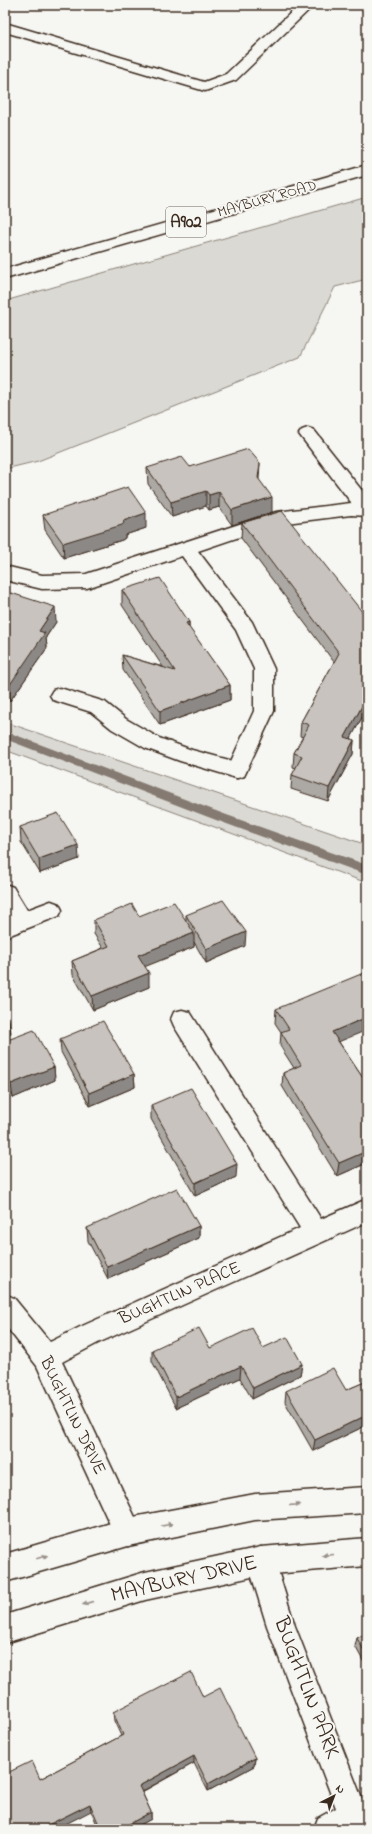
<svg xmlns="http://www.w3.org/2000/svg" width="372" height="1834" viewBox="0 0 372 1834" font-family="'Indie Flower',sans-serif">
	<rect width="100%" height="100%" fill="#f6f6f2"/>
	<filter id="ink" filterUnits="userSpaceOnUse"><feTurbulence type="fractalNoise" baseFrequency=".025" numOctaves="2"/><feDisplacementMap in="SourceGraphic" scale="8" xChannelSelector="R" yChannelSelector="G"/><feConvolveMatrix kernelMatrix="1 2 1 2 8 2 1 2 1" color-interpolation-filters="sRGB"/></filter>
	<g filter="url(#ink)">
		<path fill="#dad9d3" stroke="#8a8278" d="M367 197V279L335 287 300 357 38 461 5 469V301Z
			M5 722 367 845V883L5 750Z"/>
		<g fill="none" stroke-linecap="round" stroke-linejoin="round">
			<path fill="#857a71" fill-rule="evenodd" d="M5 731 224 814 367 865V875L216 820 5 739Z"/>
			<defs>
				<path id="service" d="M308 428 314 430 367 497V516L360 514 302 438 299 434 302 430Z
					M60 688 105 702 126 719 159 738 192 750 244 764 247 770 244 776 237 778 180 761 145 748 112 729 91 712 53 700 50 695 53 690Z"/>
				<path id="minor" d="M299 5H314L236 80 205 91 5 32V23L204 82 226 74Z
					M351 503 367 504V516L351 515 278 524 198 551 252 622 274 669V711L244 776 237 778 230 776 227 770 254 711V669L236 630 182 556 87 588 42 589 5 580V566L42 575 86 574 276 512Z
					M5 884 13 887 27 910 51 901 59 904 62 910 59 916 5 937V919L8 917 5 912Z
					M182 1010 190 1012 321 1219 367 1199V1222L98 1343 62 1362 142 1532 138 1542 128 1546 118 1542 37 1366 5 1325V1294L14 1298 50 1342 80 1327 300 1228 174 1026 171 1019 174 1012Z
					M261 1547 271 1551 275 1561 295 1626 364 1804 367 1808V1829H314L318 1818 336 1808 267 1626 247 1561 251 1551Z"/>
				<path id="tertiary" d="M367 1487V1513L255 1520 128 1546 5 1582V1554L128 1518 255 1494Z
					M367 1538V1566L261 1575 145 1600 5 1643V1615L145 1572 261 1547Z"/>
				<path id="primary" d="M367 165V175L5 279V269Z"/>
			</defs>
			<use href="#service" stroke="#3b2a1e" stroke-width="3"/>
			<use href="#minor" stroke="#3b2a1e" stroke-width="3"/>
			<use href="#tertiary" stroke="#3b2a1e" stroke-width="3"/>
			<use href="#primary" stroke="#3b2a1e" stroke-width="3"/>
			<use href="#service" fill="#f6f6f2" fill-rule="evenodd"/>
			<use href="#minor" fill="#f6f6f2" fill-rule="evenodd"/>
			<use href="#tertiary" fill="#f6f6f2" fill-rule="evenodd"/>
			<use href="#primary" fill="#f6f6f2" fill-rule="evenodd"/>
		</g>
		<path fill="#aca8a3" stroke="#3b2a1e" d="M190 467 259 480 272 512 232 525 219 507 209 510 206 506 172 517 148 484 147 468Z
			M282 511 367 708 351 738 354 740 353 754 328 801 291 789 292 775 296 768 293 767 294 753 303 737 300 736 301 722 334 662 241 538 242 523Z
			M43 515 146 528 125 535V538L122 540 64 558 45 530Z
			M122 590 189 622V628L230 685V700L160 725 123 670 122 655 163 667 122 605Z
			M5 602 56 622 46 637 47 648 10 701 5 700Z
			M20 827 79 859 40 873 21 842Z
			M186 915 245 946 206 963 194 942V947L145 966 149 987 93 1010 73 975 72 961 103 948 94 934V920L139 916 186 920Z
			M276 1009 339 1042 367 1084V1163L337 1176 282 1086 283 1073 294 1068 280 1046 281 1032 275 1023Z
			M60 1039 134 1074 135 1087 90 1106 61 1052Z
			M5 1041 54 1067 55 1080 13 1098 5 1082Z
			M151 1105 236 1177 195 1196 151 1119Z
			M199 1226V1238L108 1279 88 1241 87 1228Z
			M210 1348H263L302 1364 300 1375 252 1399 240 1378 176 1408 152 1361V1350Z
			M367 1381V1425L313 1451 285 1402 286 1391 346 1390Z
			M367 1633V1668L355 1646 357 1638Z
			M203 1697 255 1758 254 1766 208 1791 194 1763 142 1792 151 1812V1819L133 1829H99L91 1811 40 1779 121 1736 114 1721 113 1712Z"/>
		<path fill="#8c8885" stroke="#3b2a1e" d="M260 463 259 479 257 493 258 478Z
			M206 491V506L172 517 171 502Z
			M219 492V507L209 510V495Z
			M272 497V512L232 525V510Z
			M146 513V528L125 535V538L122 540 64 558 63 543 123 521Z
			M55 607 56 622 46 637 47 648 10 701 9 686 39 631Z
			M189 622V637L186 623Z
			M230 685V700L160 725V711Z
			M367 697V708L344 751 345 737Z
			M354 740 353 754 328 801 329 788Z
			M78 845 79 859 40 873 39 859Z
			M246 932 245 946 206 963V949Z
			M194 933V947L139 969 138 955Z
			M149 973V987L93 1010 92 996Z
			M367 1017V1030L331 1045 332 1032Z
			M9 1020 11 1033 5 1036V1021Z
			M54 1067 55 1080 13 1098 11 1084Z
			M134 1074 135 1087 90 1106 89 1093Z
			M367 1151V1163L337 1176 339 1163Z
			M237 1164 236 1177 195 1196V1183Z
			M199 1226V1238L108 1279 107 1267Z
			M302 1364 300 1375 252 1399 253 1388Z
			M241 1366 240 1378 176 1408V1397Z
			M367 1415V1425L313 1451 315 1440Z
			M194 1756V1763L139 1793V1786Z
			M255 1758 254 1766 208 1791V1784Z
			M90 1804 91 1811 56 1829H40Z
			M151 1812V1819L133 1829H120Z"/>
		<path fill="#c8c3be" stroke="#3b2a1e" d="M248 449 260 463 258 478 272 497 232 510 219 492 209 495 206 491 171 502 147 468 182 457 190 467Z
			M128 487 146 513 123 521 124 523 122 525 63 543 43 515Z
			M282 511 367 618V697L345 737 354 740 329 788 292 775 302 756 294 753 309 725 301 722 339 653 242 523Z
			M160 578 189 622 186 623 230 685 160 711 122 655 175 671 122 590Z
			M11 593 55 607 39 631 45 633 9 686 5 685V602Z
			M58 813 78 845 39 859 20 827Z
			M223 900 246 932 206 949 186 915Z
			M174 902 194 933 138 955 149 973 92 996 72 961 109 946 94 920 132 904 139 916Z
			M366 972 367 973V1017L332 1032 367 1084V1151L339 1163 283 1073 301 1065 281 1032 289 1029 276 1009Z
			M5 1012 9 1020 5 1021Z
			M103 1021 134 1074 89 1093 60 1039Z
			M34 1030 54 1067 11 1084 5 1072V1041Z
			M191 1088 237 1164 195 1183 151 1105Z
			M177 1188 199 1226 107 1267 87 1228Z
			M199 1328 210 1348 252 1328 263 1348 287 1337 302 1364 253 1388 241 1366 176 1397 152 1350Z
			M333 1368 346 1390 367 1381V1415L315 1440 286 1391Z
			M367 1633V1656L357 1638Z
			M191 1672 203 1697 220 1688 255 1758 208 1784 194 1756 139 1786 151 1812 120 1829H101L90 1804 40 1829H5V1774L32 1761 40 1779 123 1735 113 1712Z"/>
		<defs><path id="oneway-solid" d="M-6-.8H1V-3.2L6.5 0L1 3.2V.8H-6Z"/></defs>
		<g fill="#989088">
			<use href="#oneway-solid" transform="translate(295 1505) rotate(-4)"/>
			<use href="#oneway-solid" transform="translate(167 1525) rotate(-11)"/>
			<use href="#oneway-solid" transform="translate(328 1555) rotate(175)"/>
			<use href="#oneway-solid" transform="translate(42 1557) rotate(-16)"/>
			<use href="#oneway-solid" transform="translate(88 1603) rotate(163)"/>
		</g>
	</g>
	<g text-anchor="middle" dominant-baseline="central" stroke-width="4" stroke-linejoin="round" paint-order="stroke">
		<g font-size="15" fill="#3b2a1e" stroke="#f6f6f2">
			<text transform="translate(267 199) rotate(-16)">MAYBURY ROAD</text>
		</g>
		<rect fill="#f6f6f2" stroke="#73675e" stroke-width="1" x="166" y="207" width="40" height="30" rx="3"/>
		<g font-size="17" font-weight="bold" fill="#3b2a1e">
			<text x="186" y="222">A902</text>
		</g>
		<g font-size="18" fill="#3b2a1e" stroke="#f6f6f2">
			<text transform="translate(180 1294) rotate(-24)">BUGHTLIN PLACE</text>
			<text transform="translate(72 1416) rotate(64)">BUGHTLIN DRIVE</text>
		</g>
		<g font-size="22" fill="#3b2a1e" stroke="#f6f6f2">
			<text transform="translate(184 1580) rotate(-13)">MAYBURY DRIVE</text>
			<text transform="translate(306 1688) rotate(69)">BUGHTLIN PARK</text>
		</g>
	</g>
	<rect width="372" height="1834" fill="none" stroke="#f6f6f2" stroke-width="20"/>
	<rect x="10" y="10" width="352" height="1814" fill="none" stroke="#3b2a1e" stroke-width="1.5" filter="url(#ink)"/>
	<g transform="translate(334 1796) rotate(42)" stroke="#f6f6f2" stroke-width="3" paint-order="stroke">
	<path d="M0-3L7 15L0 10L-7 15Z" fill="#3b2a1e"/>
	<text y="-6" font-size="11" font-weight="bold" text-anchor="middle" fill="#3b2a1e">N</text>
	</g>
</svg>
